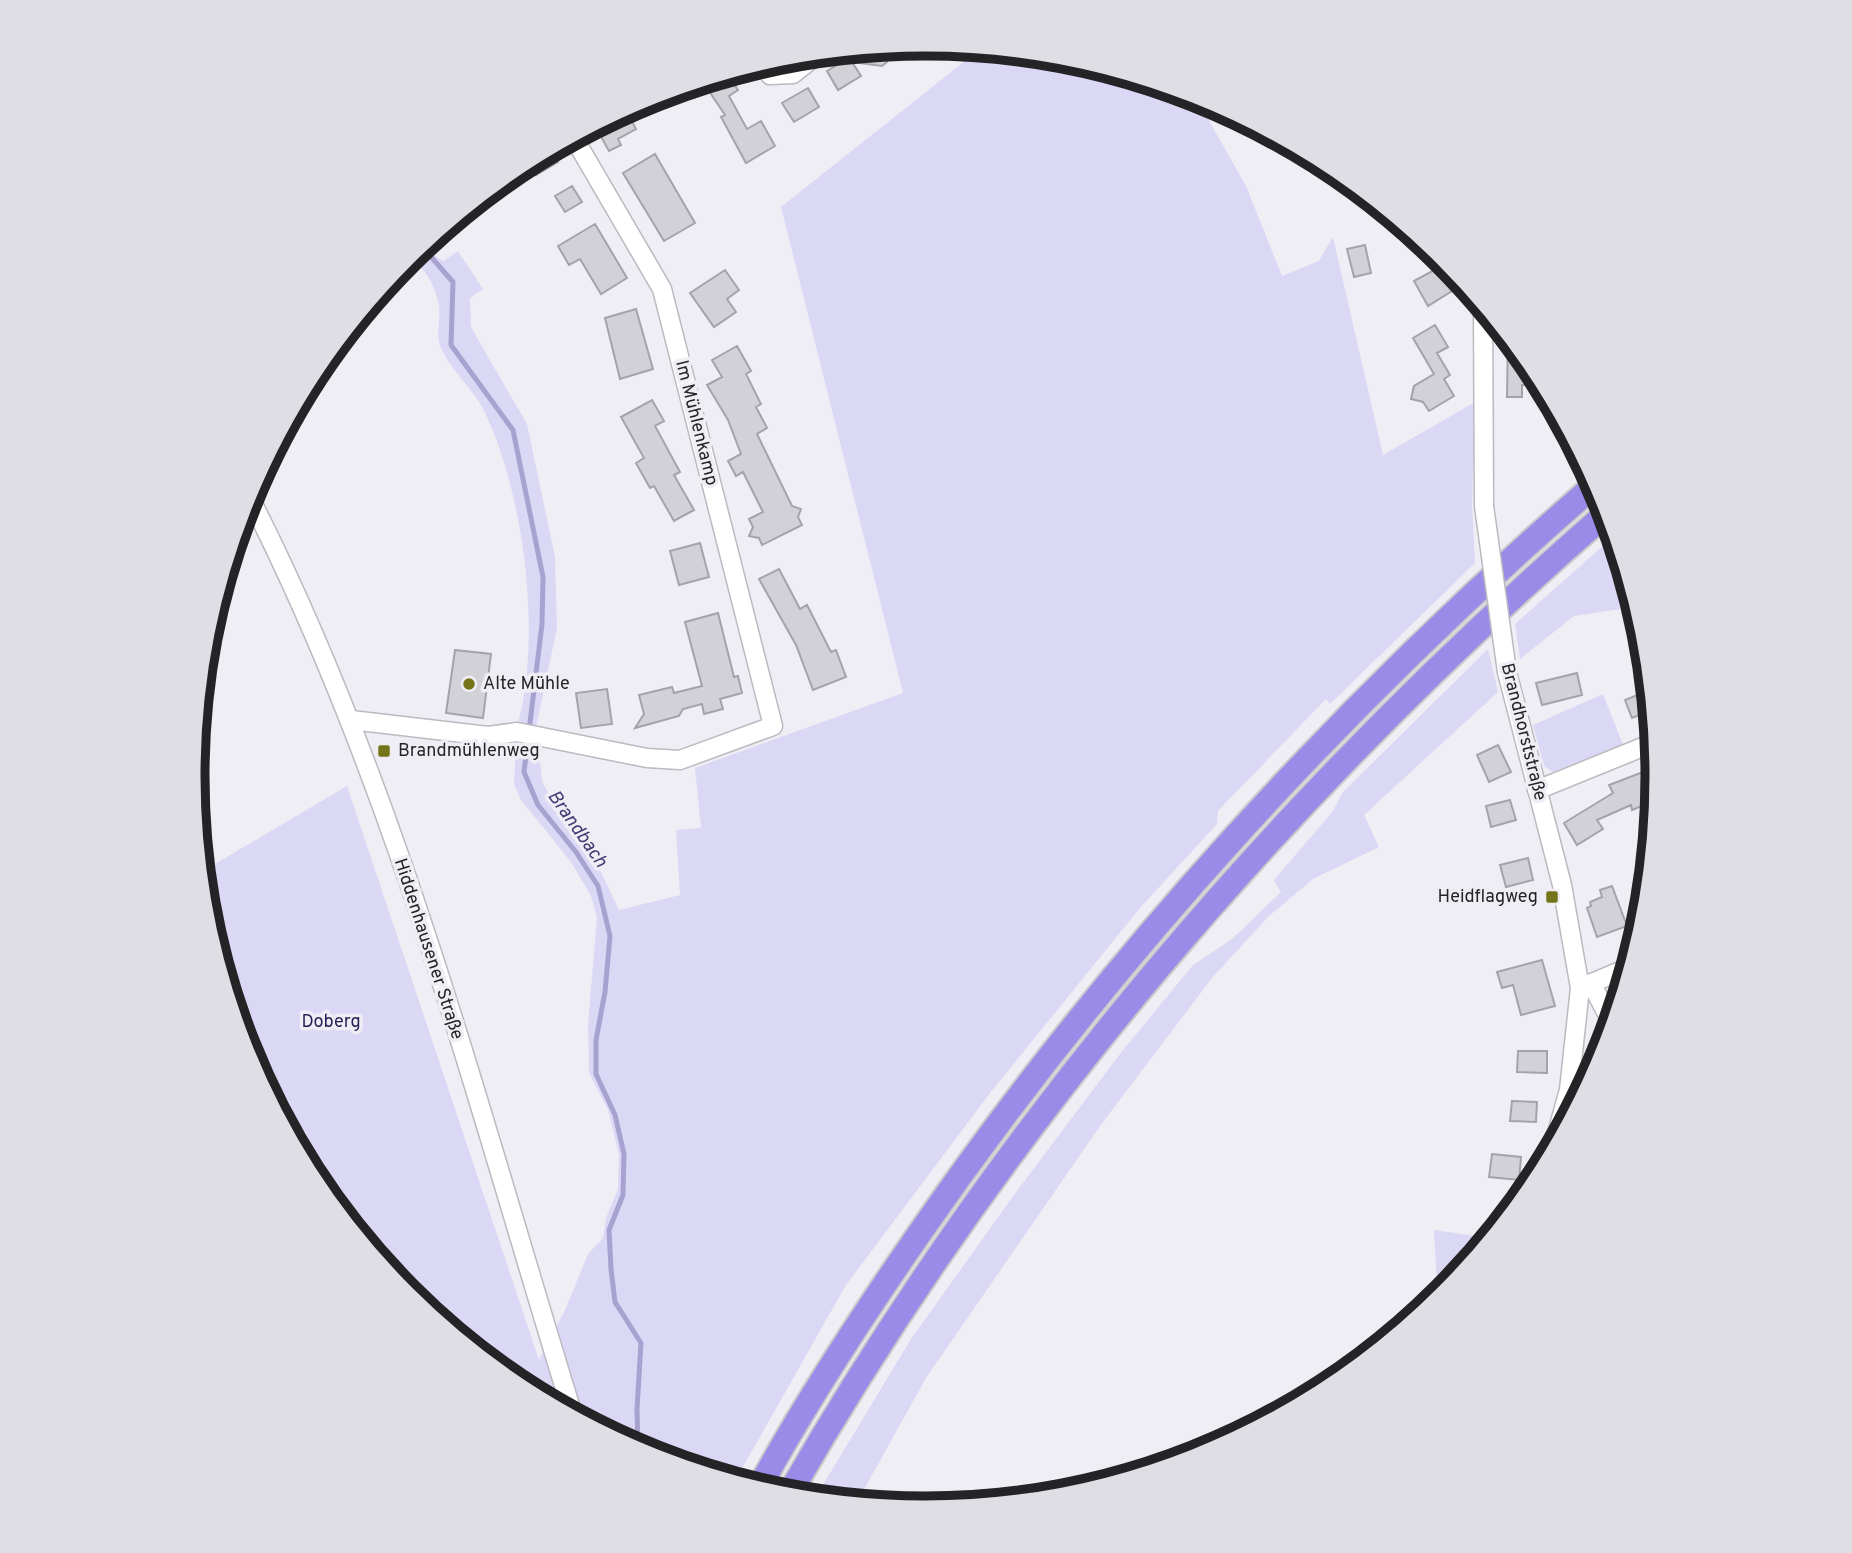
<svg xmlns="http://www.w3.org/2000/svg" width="1852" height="1553" viewBox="0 0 1852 1553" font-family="Overpass,sans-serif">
	<rect width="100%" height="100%" fill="#eeeef4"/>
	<path fill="#dbd8f6" d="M980 49 1069 58 1195 96 1246 186 1282 276 1319 261 1333 237 1383 455 1475 402 1472 505 1475 563 1330 704 1326 699 1218 811 1217 824 1140 908 990 1093 846 1285 735 1481 645 1453 519 1386 408 1294 317 1183 249 1057 207 919 203 871 347 786 539 1360 566 1308 588 1254 603 1238 606 1218 618 1189 619 1154 608 1110 589 1073 588 1024 597 917 591 896 571 862 521 800 514 784 516 746 521 740 538 743 542 781 560 816 590 849 619 910 680 895 676 830 701 828 695 768 903 693 781 207Z
		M422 247 443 261 458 251 483 289 470 298 471 326 476 336 527 424 555 557 557 628 536 727 518 723C542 637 524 490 483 409 472 387 451 371 441 348 435 336 441 319 439 306 436 288 425 266 409 258Z
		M1615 535 1636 604 1621 609 1574 616 1520 659 1515 624Z
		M1488 649 1498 692 1364 815 1379 847 1313 879 1268 917 1212 978 1100 1126 926 1378 857 1502 815 1498 911 1339 1016 1192 1123 1050 1193 965 1232 939 1281 892 1274 880 1333 811 1342 793Z
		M1603 694 1623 745 1553 772 1544 766 1533 725Z
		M1434 1230 1490 1238 1438 1300Z"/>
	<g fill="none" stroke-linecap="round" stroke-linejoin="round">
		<path stroke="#a7a2d0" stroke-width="5" d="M417 251 432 258 453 282 451 345 513 430 543 577 542 624 524 772 538 805 576 852 598 886 610 936 605 992 596 1040V1074L615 1115 624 1154 623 1195 609 1230 611 1269 615 1302 641 1343 637 1409 638 1449"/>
	</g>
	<path fill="#d1d1d7" stroke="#a3a3a9" stroke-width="2" d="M889 47 887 62 882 66 852 62 861 76 838 90 827 71 861 50Z
		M728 75 738 90 729 96 747 129 761 121 775 146 746 163 721 117 725 115 703 82Z
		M808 88 819 107 794 122 782 103Z
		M626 110 636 129 618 139 621 145 609 151 595 126Z
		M551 150 558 162 536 175 529 162Z
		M655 154 695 223 664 241 623 173Z
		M572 186 582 202 565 212 555 196Z
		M595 224 627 278 601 294 580 259 569 265 558 246Z
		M1365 245 1371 273 1354 277 1347 249Z
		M1436 269 1452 291 1428 306 1414 281Z
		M725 270 739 290 727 299 736 312 714 327 690 293Z
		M636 309 653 369 620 379 605 318Z
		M1435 325 1448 347 1437 353 1450 375 1444 379 1454 396 1429 411 1423 402 1411 399 1414 386 1434 374 1413 338Z
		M1508 336 1544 385H1522V397H1507Z
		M737 346 751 371 746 374 761 404 756 407 767 428 757 434 792 506 801 509 798 517 802 525 762 545 759 538 749 536 753 527 749 519 763 512 743 472 736 476 728 461 741 454 728 420 707 385 722 377 712 360Z
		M652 400 664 421 655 426 680 472 674 475 694 510 674 521 654 486 650 488 636 463 644 458 621 417Z
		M700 543 709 577 679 585 670 551Z
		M779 569 800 609 807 605 831 652 836 650 846 677 813 690 796 645 759 579Z
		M718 613 734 677 738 676 742 693 720 699 723 709 704 714 702 704 683 709 679 716 635 728 644 714 639 695 672 687 674 693 702 686 685 622Z
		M455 650 491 654 483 718 446 713Z
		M1577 673 1582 695 1542 705 1536 683Z
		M607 689 612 724 581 728 576 693Z
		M1650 690 1652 710 1632 718 1625 700Z
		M1498 745 1511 772 1489 782 1477 755Z
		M1648 770 1654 785 1658 784 1656 800 1632 810 1631 805 1597 820 1603 829 1577 845 1564 823 1613 793 1609 785Z
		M1510 800 1516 820 1491 827 1486 806Z
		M1528 858 1533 880 1506 887 1500 865Z
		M1612 886 1627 926 1597 937 1587 908 1591 906 1590 902 1602 897 1600 890Z
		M1542 960 1555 1006 1521 1015 1513 985 1502 988 1497 972Z
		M1518 1051H1547V1073L1517 1072Z
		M1512 1101 1537 1102 1536 1122 1510 1121Z
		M1492 1154 1521 1157 1519 1180 1489 1177Z"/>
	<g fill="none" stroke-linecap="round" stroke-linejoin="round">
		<defs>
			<path id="minor" d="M764 64 770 75 793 74 818 54
				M1483 306 1484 506
				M249 496C397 786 477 1105 573 1415
				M1507 672 1562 885 1580 988 1569 1090 1552 1151
				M351 720 488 736 517 732 647 758 680 760 773 726 662 289 574 138
				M1537 790 1655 742
				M1591 983 1613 1025
				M1580 988 1630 967"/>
			<path id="highway" d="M759 1488C806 1401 861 1318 917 1237 1109 959 1341 705 1596 484
				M788 1496C1001 1124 1285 793 1608 512"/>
		</defs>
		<use href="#minor" stroke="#babac0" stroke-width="21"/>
		<use href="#highway" stroke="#cacacb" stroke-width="28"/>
		<use href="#minor" stroke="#fff" stroke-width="18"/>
		<use href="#highway" stroke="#9a8be9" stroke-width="24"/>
		<defs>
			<path id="minor-bridge" d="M1484 506 1507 672"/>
		</defs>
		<use href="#minor-bridge" stroke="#babac0" stroke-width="21" stroke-linecap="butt"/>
		<use href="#minor-bridge" stroke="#fff" stroke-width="18"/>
	</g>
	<g fill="#747419" stroke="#eeeef4" stroke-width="2.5">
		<circle cx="469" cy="684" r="7"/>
		<rect x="377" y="744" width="14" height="14" rx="3.5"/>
		<rect x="1545" y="890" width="14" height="14" rx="3.5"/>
	</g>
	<g text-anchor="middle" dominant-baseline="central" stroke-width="7" stroke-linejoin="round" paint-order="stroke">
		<g font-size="18" fill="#242326" stroke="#eeeef4">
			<text transform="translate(696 423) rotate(76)">Im Mühlenkamp</text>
			<text transform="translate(1523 732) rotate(76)">Brandhorststraße</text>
			<text transform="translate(428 949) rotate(72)">Hiddenhausener Straße</text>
		</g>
		<g font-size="18" fill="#242326" stroke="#eeeef4" text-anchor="start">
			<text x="483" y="684">Alte Mühle</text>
			<text x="398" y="751">Brandmühlenweg</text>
			<text x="1538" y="897" text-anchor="end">Heidflagweg</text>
		</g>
		<g font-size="18" fill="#2a1e55" stroke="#eeeef4">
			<text x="331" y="1022">Doberg</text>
		</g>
		<g font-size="19" font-style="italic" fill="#443973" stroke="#eeeef4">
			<text transform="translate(577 829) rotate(55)">Brandbach</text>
		</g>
	</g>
	<path d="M0 0H1852V1553H0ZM205 776a720 720 0 1 1 1440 0a720 720 0 1 1-1440 0Z" fill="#dedee4" fill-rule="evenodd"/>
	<path fill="none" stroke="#242326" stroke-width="9" d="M205 776a720 720 0 1 1 1440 0a720 720 0 1 1-1440 0Z"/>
</svg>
